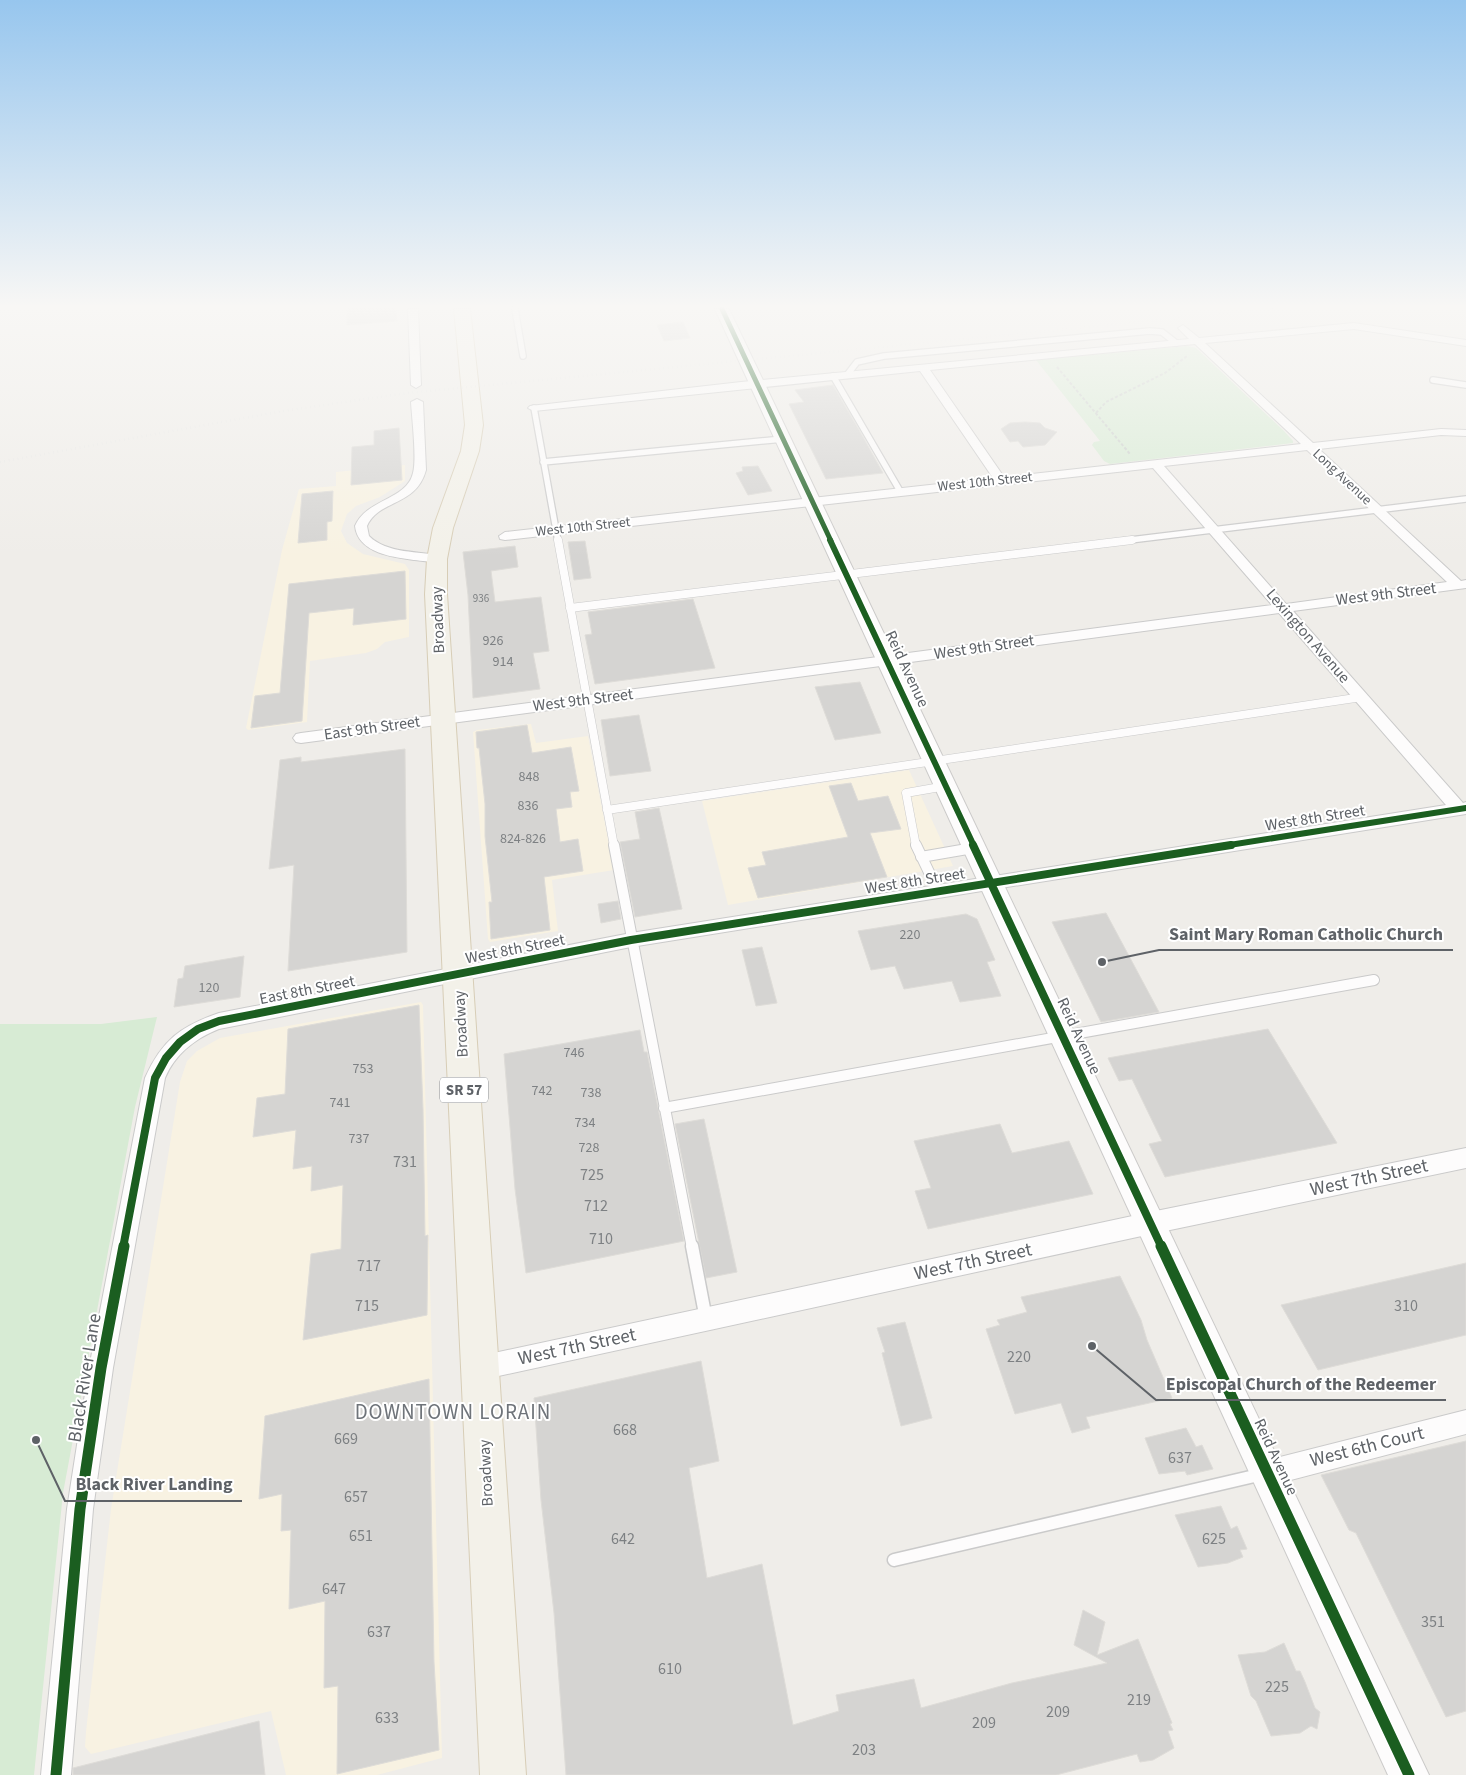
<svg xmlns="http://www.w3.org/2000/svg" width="1466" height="1775" viewBox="0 0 1466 1775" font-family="'Source Sans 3',sans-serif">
	<rect width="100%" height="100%" fill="#efede9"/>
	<path fill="#f8f2e2" d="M405 465V481L380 497 356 506 347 514 341 531 347 543 363 554 405 564 409 570V637L385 642 377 649 366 653 310 661 307 722 248 730 246 728 282 550 299 489 336 486V472Z
		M531 724 536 743 588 736 614 870 552 880 558 931 490 942 488 939 473 732 477 730Z
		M909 770 953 866 728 905 702 801Z
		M421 1002 423 1005 442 1758 377 1775H286L271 1711 91 1754 85 1747 86 1732 111 1509 180 1082 187 1061 197 1051 220 1038Z"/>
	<path fill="#d7ebd4" d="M1187 346 1196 348 1284 431 1293 441V443L1110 464 1104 461 1092 445 1094 442 1100 441 1036 360Z
		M157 1017 135 1107 63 1493 34 1775H0V1024H101Z"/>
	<path fill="#d5d4d2" stroke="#dedcd8" d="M347 309H396L397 321 347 325Z
		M683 322 690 338 664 341 657 325Z
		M833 385 862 435 883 473 826 479 789 404 804 402 795 390Z
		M1025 422 1040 423 1045 428 1057 432 1045 445 1023 447 1018 441 1010 442 1001 429 1010 423Z
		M399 428 402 480 351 485 352 447 374 445V431Z
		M758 466 772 491 748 495 736 473 743 471 742 467Z
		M333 491 332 521 327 522V540L298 543 302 494Z
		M585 541 591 578 574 580 568 542Z
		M515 546 518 567 491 571 495 602 541 597 549 651 533 653 540 689 473 698 468 595 463 552Z
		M405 571 406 619 353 625 354 608 309 613 302 721 251 728 255 696 280 693 289 584Z
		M693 599 715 668 595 684 585 635 592 634 588 612Z
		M860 682 881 733 835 740 815 687Z
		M639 715 651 771 610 776 601 720Z
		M527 725 532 753 571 747 579 791 570 792 572 807 556 809 560 842 578 839 583 871 544 877 550 930 491 939 489 902H492L485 836V804L479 748H477L476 732Z
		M405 749 407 952 288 971 294 865 269 869 280 760 301 757V762Z
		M851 783 858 801 888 796 901 829 870 833 887 877 758 898 748 868 766 865 762 852 848 837 829 786Z
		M659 808 682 909 635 917 620 842 640 839 635 812Z
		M618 901 621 919 601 923 598 904Z
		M1106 913 1159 1012 1101 1022 1052 922Z
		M966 914 977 919 995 960 987 962 1001 996 960 1002 952 981 904 989 895 966 871 970 858 931Z
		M762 947 777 1003 756 1006 742 950Z
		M244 956 240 997 174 1007 178 979 183 978 185 966Z
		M419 1005 423 1109 425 1236 428 1235 427 1315 303 1340 311 1254 341 1249 343 1185 311 1191 312 1166 293 1169 296 1130 253 1137 257 1098 285 1094 288 1029Z
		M1268 1029 1337 1143 1165 1177 1149 1144 1162 1141 1132 1079 1119 1081 1108 1058Z
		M640 1030 644 1052H647L684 1241 526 1273 515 1189 504 1054Z
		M704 1119 737 1272 706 1278 675 1124Z
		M1000 1124 1012 1153 1069 1141 1093 1194 928 1229 915 1191 931 1188 914 1141Z
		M1466 1263V1335L1318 1370 1281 1305Z
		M1120 1276 1141 1320 1147 1340 1172 1398 1086 1417 1090 1428 1072 1433 1061 1403 1015 1414 986 1329 1000 1325 997 1320 1027 1312 1021 1297Z
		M905 1322 932 1418 901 1426 882 1353 885 1352 877 1328Z
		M701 1361 719 1461 689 1468 707 1578 762 1564 793 1725 839 1711 836 1695 914 1679 921 1708 1012 1683 1107 1663 1074 1645 1083 1610 1105 1622 1097 1655 1138 1639 1172 1723 1170 1724 1173 1730 1168 1731 1174 1748 1153 1760 1140 1762 1137 1754 1056 1775H566L554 1613 541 1500 534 1398Z
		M429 1379 434 1662 439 1750 337 1774 338 1686 324 1688 325 1601 289 1609 291 1530 281 1531 282 1494 259 1499 265 1416Z
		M1186 1428 1196 1447 1202 1445 1213 1469 1187 1475 1185 1471 1159 1474 1145 1438Z
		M1466 1441V1711L1446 1717 1356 1533 1349 1530 1321 1475Z
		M1221 1506 1231 1529 1237 1526 1247 1549 1240 1550 1243 1557 1228 1563 1198 1567 1175 1515Z
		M1284 1643 1296 1671H1300L1305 1682 1315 1708 1320 1712 1317 1729 1311 1726 1300 1733 1271 1736 1256 1701 1251 1696 1238 1655 1265 1652Z
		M259 1721 265 1775H73V1768Z"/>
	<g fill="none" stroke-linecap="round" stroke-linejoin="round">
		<defs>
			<path id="lane-far3" d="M515 309 523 356
				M847 375 857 362 884 356 1150 331 1162 332 1176 343
				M833 376 900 491
				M1433 380 1466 385
				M534 408 558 541
				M543 462 783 439
				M1122 541 1466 499"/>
			<path id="lane-far2" d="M558 540 614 846
				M570 608 1132 540
				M607 810 1362 697
				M916 846 906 793 946 786"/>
			<path id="lane-far1" d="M614 845 692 1248
				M916 845 938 891
				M921 857 973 848
				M664 1108 1374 980"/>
			<path id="lane" d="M692 1246 706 1319
				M894 1560 1263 1474"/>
			<path id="street" d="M408 309H418L421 385 416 388 411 385Z
				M1354 323 1466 340V346L1354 329 1205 343 1313 443 1441 429 1466 430V436L1441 435 1319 449 1461 581 1466 580V588L1293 611 1463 803 1466 802V814L631 947 219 1029C196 1038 175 1054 165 1078L113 1368 93 1509 71 1775H41L67 1509 89 1368 145 1078C162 1040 181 1026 219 1013L631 933 1446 805 1279 613 301 743 296 742 293 738 296 734 301 733 1272 605 1153 468 505 540 500 539 499 536 505 532 993 478 920 371 534 411 528 408 530 406 741 382 1189 339 1178 328 1183 325 1199 338ZM1195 344 1301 444 1004 477 930 370ZM1307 450 1447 582 1286 604 1164 466Z
				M417 399 423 402 426 470C416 507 379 499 367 526L369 536C387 554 419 551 442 556L444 559 437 563C411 558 359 560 355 526 366 499 407 500 413 473 417 458 412 419 411 402Z
				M1466 1148V1168L1151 1234 480 1380 472 1376 468 1368 472 1360 480 1356 1151 1212Z
				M1466 1410V1434L1268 1486 1259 1482 1255 1473 1259 1464 1268 1460Z"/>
			<path id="secondary" d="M715 309H729L1429 1775H1388Z"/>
			<path id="primary" d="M454 309H470L483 425 479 451 453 528 447 559V594L526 1775H480L425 594 427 559 433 528 461 451 465 425Z"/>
		</defs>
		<use href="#lane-far3" stroke="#cacaca" stroke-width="8"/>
		<use href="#lane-far2" stroke="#cacaca" stroke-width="9"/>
		<use href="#lane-far1" stroke="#cacaca" stroke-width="12"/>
		<use href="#lane" stroke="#cacaca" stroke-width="15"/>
		<use href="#street" stroke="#cacaca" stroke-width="2"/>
		<use href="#secondary" stroke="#cbcac9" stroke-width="2"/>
		<use href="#primary" stroke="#d7cdb6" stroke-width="2"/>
		<path stroke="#cacfcb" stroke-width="2" stroke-dasharray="3 2" stroke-linecap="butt" d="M1057 367 1130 454
			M1096 413 1106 402 1165 373 1187 356"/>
		<use href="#lane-far3" stroke="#fdfcfc" stroke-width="5.5"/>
		<use href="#lane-far2" stroke="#fdfcfc" stroke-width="8"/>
		<use href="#lane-far1" stroke="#fdfcfc" stroke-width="10"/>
		<use href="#lane" stroke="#fdfcfc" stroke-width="12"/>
		<use href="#street" fill="#fdfcfc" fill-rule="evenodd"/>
		<use href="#secondary" fill="#fdfcfc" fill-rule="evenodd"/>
		<use href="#primary" fill="#f3f1e9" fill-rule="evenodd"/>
		<path stroke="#e3e4e3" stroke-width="2.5" stroke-dasharray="0.5 4" stroke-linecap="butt" d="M0 462 283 411 407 393 1274 309"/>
		<defs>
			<path id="cycleway-far3" d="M722 309 831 541"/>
			<path id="cycleway-far2" d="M830 540 974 846
				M1223 846 1466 808"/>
			<path id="cycleway-far1" d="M973 845 1162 1248
				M123 1248 155 1078 166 1058 180 1042 198 1029 219 1021 631 940 1231 845"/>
			<path id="cycleway" d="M1161 1246 1409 1775
				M56 1775 80 1509 101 1368 124 1246"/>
		</defs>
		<use href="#cycleway-far3" stroke="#fff" stroke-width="7"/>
		<use href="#cycleway-far2" stroke="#fff" stroke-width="9"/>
		<use href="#cycleway-far1" stroke="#fff" stroke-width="11"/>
		<use href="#cycleway" stroke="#fff" stroke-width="14"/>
		<use href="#cycleway-far3" stroke="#1b5e20" stroke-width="5"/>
		<use href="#cycleway-far2" stroke="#1b5e20" stroke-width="6"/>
		<use href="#cycleway-far1" stroke="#1b5e20" stroke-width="8"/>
		<use href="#cycleway" stroke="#1b5e20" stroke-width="11"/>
	</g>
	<linearGradient id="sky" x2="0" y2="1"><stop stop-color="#97c6ee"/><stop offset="0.55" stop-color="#f8f7f5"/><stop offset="1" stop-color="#f8f7f5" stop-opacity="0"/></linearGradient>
	<rect width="1466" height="557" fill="url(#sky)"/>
	<g text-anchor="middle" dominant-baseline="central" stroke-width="4" stroke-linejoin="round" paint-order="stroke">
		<g font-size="11" fill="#7d8083">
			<text x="481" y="598">936</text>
		</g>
		<g font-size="14" fill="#5e6267" stroke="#fff">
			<text transform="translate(1342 477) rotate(43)">Long Avenue</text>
			<text transform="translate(985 482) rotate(-6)">West 10th Street</text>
			<text transform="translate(583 527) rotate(-6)">West 10th Street</text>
		</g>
		<g font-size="14" fill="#7d8083">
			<text x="493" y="641">926</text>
			<text x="503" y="662">914</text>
			<text x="529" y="777">848</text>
			<text x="528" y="806">836</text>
			<text x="523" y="839">824-826</text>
			<text x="910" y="935">220</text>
			<text x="209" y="988">120</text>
			<text x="574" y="1053">746</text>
			<text x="363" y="1069">753</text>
			<text x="542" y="1091">742</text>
			<text x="591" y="1093">738</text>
			<text x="340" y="1103">741</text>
			<text x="585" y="1123">734</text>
			<text x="359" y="1139">737</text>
			<text x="589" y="1148">728</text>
		</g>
		<rect fill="#fff" stroke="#8e9195" stroke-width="1" x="440" y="1077.5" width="48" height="25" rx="4"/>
		<g font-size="15" font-weight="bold" fill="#5e6267">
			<text x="464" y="1090">SR 57</text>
		</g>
		<g font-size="16" fill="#5e6267" stroke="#fff">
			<text transform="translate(1386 594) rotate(-7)">West 9th Street</text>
			<text transform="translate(438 620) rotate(-92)">Broadway</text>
			<text transform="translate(1308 636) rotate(49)">Lexington Avenue</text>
			<text transform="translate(984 647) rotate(-8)">West 9th Street</text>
			<text transform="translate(907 669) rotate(65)">Reid Avenue</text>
			<text transform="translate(583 700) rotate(-7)">West 9th Street</text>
			<text transform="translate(372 728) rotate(-8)">East 9th Street</text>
			<text transform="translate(1315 818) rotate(-9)">West 8th Street</text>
			<text transform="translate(915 881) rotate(-9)">West 8th Street</text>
			<text transform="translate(515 949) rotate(-11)">West 8th Street</text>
			<text transform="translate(307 990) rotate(-11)">East 8th Street</text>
			<text transform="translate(461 1024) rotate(-93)">Broadway</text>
			<text transform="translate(1079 1036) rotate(65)">Reid Avenue</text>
			<text transform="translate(1276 1457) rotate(65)">Reid Avenue</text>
			<text transform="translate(486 1473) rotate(-93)">Broadway</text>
		</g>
		<g font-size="16" fill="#7d8083">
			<text x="405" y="1162">731</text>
			<text x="592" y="1175">725</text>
			<text x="596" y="1206">712</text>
			<text x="601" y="1239">710</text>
			<text x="369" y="1266">717</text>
			<text x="367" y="1306">715</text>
			<text x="1406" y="1306">310</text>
			<text x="1019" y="1357">220</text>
			<text x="625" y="1430">668</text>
			<text x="346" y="1439">669</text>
			<text x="1180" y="1458">637</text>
			<text x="356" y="1497">657</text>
			<text x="361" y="1536">651</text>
			<text x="623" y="1539">642</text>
			<text x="1214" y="1539">625</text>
			<text x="334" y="1589">647</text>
			<text x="1433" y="1622">351</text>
			<text x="379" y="1632">637</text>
			<text x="670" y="1669">610</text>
			<text x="1277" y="1687">225</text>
			<text x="1139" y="1700">219</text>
			<text x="1058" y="1712">209</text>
			<text x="387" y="1718">633</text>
			<text x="984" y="1723">209</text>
			<text x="864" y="1750">203</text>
		</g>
		<g font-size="19" fill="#5e6267" stroke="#fff">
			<text transform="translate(1369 1178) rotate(-12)">West 7th Street</text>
			<text transform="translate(973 1262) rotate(-12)">West 7th Street</text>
			<text transform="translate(577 1347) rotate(-12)">West 7th Street</text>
			<text transform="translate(85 1378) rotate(-81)">Black River Lane</text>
			<text transform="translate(1367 1447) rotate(-14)">West 6th Court</text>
		</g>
		<g font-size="21" letter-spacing="1" fill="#6f747a" stroke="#fff">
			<text x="453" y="1412">DOWNTOWN LORAIN</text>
		</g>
	</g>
	<path fill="none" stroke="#5e6267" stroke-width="2" d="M1102 962L1159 950H1453M1092 1346L1156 1400H1446M36 1440L65 1501H242"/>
	<g fill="#5e6267" stroke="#fff" stroke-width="2">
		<circle cx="1102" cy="962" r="5"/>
		<circle cx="1092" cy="1346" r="5"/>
		<circle cx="36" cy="1440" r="5"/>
	</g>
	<g font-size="18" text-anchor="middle" font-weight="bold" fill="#5e6267" stroke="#fff" stroke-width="4" stroke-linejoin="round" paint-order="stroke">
		<text x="1306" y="940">Saint Mary Roman Catholic Church</text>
		<text x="1301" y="1390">Episcopal Church of the Redeemer</text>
		<text x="154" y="1490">Black River Landing</text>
	</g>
</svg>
